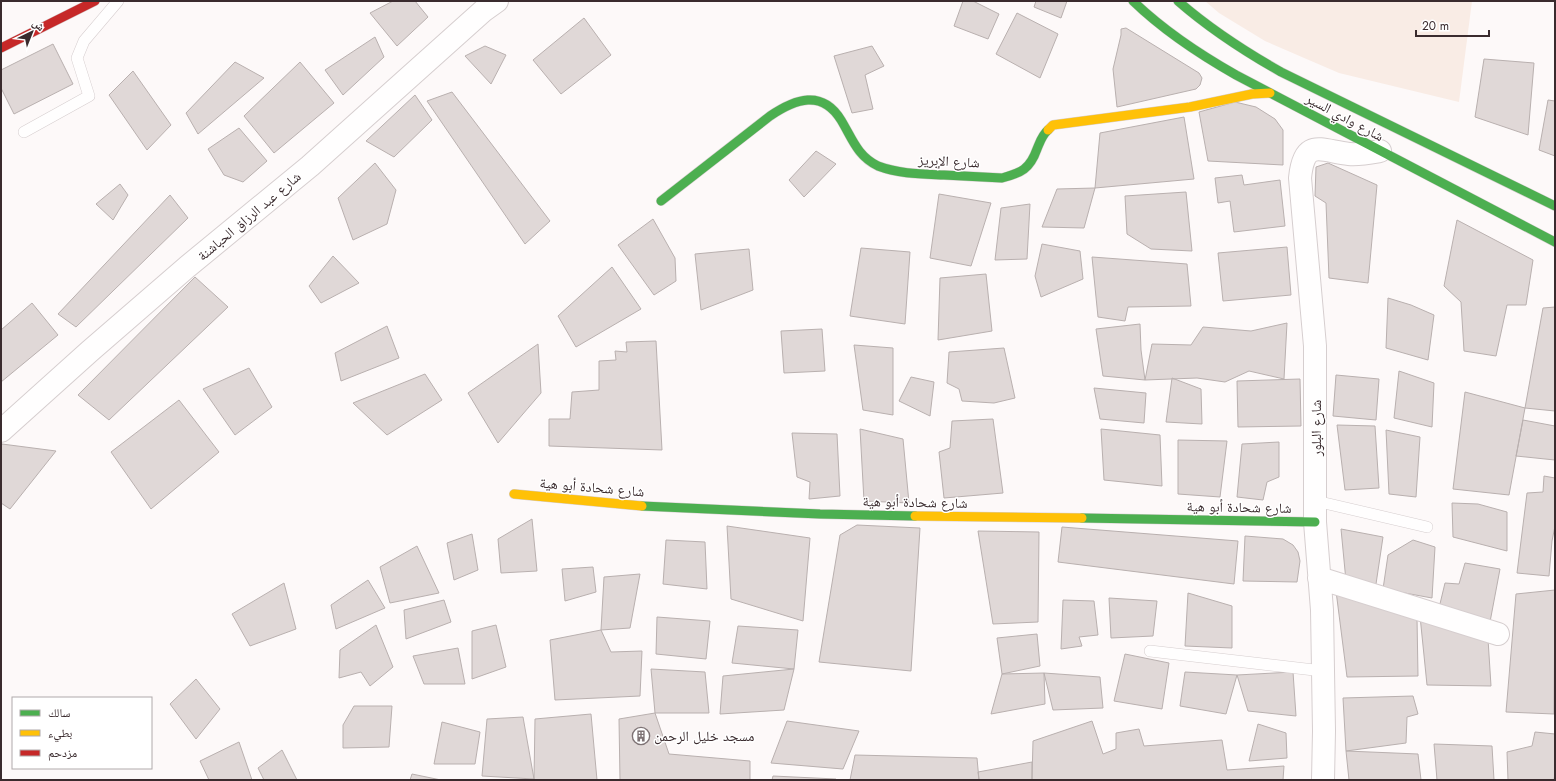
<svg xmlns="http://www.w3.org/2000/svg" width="1556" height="781" viewBox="0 0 1556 781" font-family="Jost,'Noto Naskh Arabic',sans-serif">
	<rect width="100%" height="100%" fill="#fdf9f9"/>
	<path fill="#f9ece5" d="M1205 1H1472L1459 102 1339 73 1265 41 1219 13Z"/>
	<path fill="#e0d8d7" stroke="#b9b0af" d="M393 1H415L428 17 397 46 370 13Z
		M963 1H973L999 14 988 39 954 26Z
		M1036 1H1067L1061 18 1034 7Z
		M1017 13 1058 34 1040 78 996 54Z
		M584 18 611 55 561 94 533 60Z
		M1126 28 1199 73 1202 78 1200 85 1196 89 1117 107 1113 69 1121 35V29Z
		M375 37 384 57 343 95 325 70Z
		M53 44 73 84 14 114 1 88V70Z
		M485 46 506 55 491 84 465 56Z
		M872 46 884 66 865 75 873 109 852 113 834 56Z
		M1484 59 1534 63 1528 135 1475 117Z
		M235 62 264 78 198 134 186 113Z
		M300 62 334 103 274 153 244 116Z
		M133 71 171 125 147 150 109 95Z
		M452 92 550 221 525 244 427 101Z
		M415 95 432 120 394 157 366 141Z
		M1548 100 1555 101V156L1539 150Z
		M1235 102 1256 107 1275 119 1283 130V165L1208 161 1199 112Z
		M1184 117 1194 179 1095 188 1100 133Z
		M239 128 267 161 243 182 224 175 208 149Z
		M816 151 836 164 804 197 789 180Z
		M375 163 396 190 387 224 353 240 338 198Z
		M1328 163 1377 185 1368 283 1329 278 1326 203 1315 196 1316 167Z
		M1242 175 1244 185 1280 180 1285 226 1234 232 1230 201 1218 203 1215 178Z
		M120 184 128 195 113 220 96 204Z
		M1095 188 1084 228 1042 227 1057 189Z
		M1186 192 1192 251 1151 249 1127 234 1125 196Z
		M939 194 991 203 971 266 930 258Z
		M170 195 188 218 76 327 58 314Z
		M1030 204 1027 259 995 260 1001 208Z
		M653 219 675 258 676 281 654 295 618 245Z
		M1457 220 1533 260 1526 305H1507L1496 356 1464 351 1461 302 1444 286Z
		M1042 244 1080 251 1083 279 1041 297 1035 276Z
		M1287 247 1291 295 1223 301 1218 253Z
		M861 248 910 252 905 324 850 316Z
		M749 249 753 290 701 310 695 254Z
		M333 256 359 283 321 303 309 286Z
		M1092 257 1187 264 1191 306 1128 307 1125 321 1098 317Z
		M612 267 641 309 576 347 558 316Z
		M986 274 992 331 938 340 940 278Z
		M195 277 228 307 109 420 78 395Z
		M1388 298 1411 305 1434 315 1428 360 1386 348Z
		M32 303 58 335 1 382V330Z
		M1555 307V411L1525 408 1543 308Z
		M1287 323 1284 379 1249 371 1225 382 1197 378 1145 380 1152 344 1191 345 1203 327 1251 331Z
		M1140 324 1141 350 1145 380 1103 376 1096 329Z
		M387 326 399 358 341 381 335 353Z
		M822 329 825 371 784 373 781 331Z
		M656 341 662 450 549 446V419H570L572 392 599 390V361L616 360 615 351 627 352 626 342Z
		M538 344 541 393 498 443 468 393Z
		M854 345 893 348V415L863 410Z
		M1004 348 1015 398 994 403 962 401 959 389 947 383 949 352Z
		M249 368 272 407 235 435 203 389Z
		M1399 371 1434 383 1432 427 1394 418Z
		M425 374 442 400 387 435 353 403Z
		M1336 375 1379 379 1376 420 1333 416Z
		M911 377 934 382 930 416 899 401Z
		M1172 378 1201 389 1202 424 1166 422Z
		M1300 379 1301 426 1238 427 1237 381Z
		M1094 388 1146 393 1144 423 1100 419Z
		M1465 392 1525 408 1509 495 1453 489Z
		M179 400 219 452 151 509 111 452Z
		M993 419 1003 493 944 498 939 452 950 448 952 421Z
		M1523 420 1555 426V460L1516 456Z
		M1337 425 1375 426 1379 488 1345 490Z
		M860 429 903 439 909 503 864 501Z
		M1101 429 1160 435 1162 486 1104 480Z
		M1386 430 1420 437 1416 497 1389 494Z
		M792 433 837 434 840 496 809 499 810 482 797 477Z
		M1178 440 1227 441 1220 497 1178 494Z
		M1279 442V477L1267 482 1263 500 1237 497 1242 444Z
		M2 444 56 451 10 509 1 503V446Z
		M1544 476 1555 478V526L1552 541 1549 576 1517 573 1527 493 1543 492Z
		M1452 503 1478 504 1507 512V551L1453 537Z
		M532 519 537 571 501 573 498 539Z
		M857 525 920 528 911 671 819 662 840 535Z
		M727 526 810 538 803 621 731 599Z
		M1062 527 1238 541 1234 584 1058 562Z
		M1341 529 1383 537 1376 584 1346 581Z
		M978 531 1039 532 1038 622 993 624Z
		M472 534 478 570 454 580 447 543Z
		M1245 536 1283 539 1293 545 1298 552 1300 561 1297 582 1243 581Z
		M666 540 705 542 707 589 663 584Z
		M1413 540 1435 547 1432 598 1383 589 1388 555Z
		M417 546 439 593 390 603 380 567Z
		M1465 563 1500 569 1490 622 1439 608 1445 583 1459 584Z
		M593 567 596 592 565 601 562 569Z
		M640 574 630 628 601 630 604 577Z
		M368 580 385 608 336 629 331 605Z
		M284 583 296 629 250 646 232 614Z
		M1555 590 1554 714 1506 712 1516 594Z
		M1336 591 1417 618 1418 676 1347 677Z
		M1188 593 1232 606V648L1185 646Z
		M1109 598 1157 601 1153 636 1111 638Z
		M444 600 451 622 406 639 404 610Z
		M1063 600 1094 601 1098 635 1079 637 1082 646 1061 649Z
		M1420 616 1488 639 1491 686 1427 685Z
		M657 617 710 621 706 659 656 654Z
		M376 625 393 667 370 686 361 672 339 678 340 650Z
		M496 625 506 667 472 679V631Z
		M738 626 798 630 794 669 732 663Z
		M601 630 611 652 642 651 640 696 555 700 550 640Z
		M1037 634 1040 666 1002 674 997 638Z
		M458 648 465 684H424L413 656Z
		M1125 654 1169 663 1162 709 1114 701Z
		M651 669 705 672 709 713H655Z
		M794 669 784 710 720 714 723 676Z
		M1185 672 1237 675 1226 714 1180 706Z
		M1293 672 1296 716 1248 711 1237 675Z
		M1044 673 1045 704 991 714 1002 674Z
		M1044 673 1100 677 1103 708 1053 710Z
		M196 679 220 709 196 739 170 704Z
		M1413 696 1418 714 1407 717 1406 743 1346 751 1343 698Z
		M354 706H392L389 747 343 748V725Z
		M655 713 669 754 750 761V780H620L619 719Z
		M591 714 597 780H534L535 719Z
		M523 717 534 779 482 776 487 719Z
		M787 721 859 731 843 769 771 763Z
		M1092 721 1103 754 1116 749V733L1139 729 1144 746 1222 740 1227 770 1284 766 1283 780H1032L1033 741Z
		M442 722 480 732 475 764H434Z
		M1258 724 1286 733 1287 758 1249 761Z
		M1535 732 1555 734V773L1554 780H1508L1507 752 1532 746Z
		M239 742 252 780H209L200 761Z
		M1434 744 1492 746 1494 780H1437Z
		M282 750 297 780H264L258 768Z
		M1346 751 1418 754 1421 780H1349Z
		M855 755 977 758 979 780H850Z
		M1032 762V780H979L978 772Z
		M412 774 441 780H410Z
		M773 776 836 779V780H772Z"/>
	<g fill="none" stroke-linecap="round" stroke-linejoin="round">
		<defs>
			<path id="lane" d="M24 132 89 96 77 58 84 41 118 1
				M1316 501 1427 527
				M1150 651 1323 671"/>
			<path id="street" d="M1 431 90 351 187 267 310 166 483 11 497 1
				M1319 578 1498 634
				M1323 780 1324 731 1322 610 1315 522V346L1300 178C1304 137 1321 151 1349 154 1359 155 1369 153 1380 151"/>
			<path id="fast" d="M1133 1C1164 31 1199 54 1236 75L1555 242
				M1178 1C1210 29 1244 51 1281 72L1555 206
				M661 201 770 116C795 99 822 89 841 120 852 138 857 156 878 166 899 174 922 174 944 175 964 176 983 177 1002 178 1021 173 1030 169 1037 149 1040 142 1042 135 1048 130
				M642 506 820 514 915 516
				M1082 518 1315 522"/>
			<path id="slow" d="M1048 130 1053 125 1190 107 1252 94 1270 93
				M514 494 642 506
				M915 516 1082 518"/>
			<path id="jam" d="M1 48 95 1"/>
		</defs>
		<use href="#lane" stroke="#d6cecf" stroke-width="12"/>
		<use href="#street" stroke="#d6cecf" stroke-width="24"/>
		<use href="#fast" stroke="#d6cecf" stroke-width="10"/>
		<use href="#slow" stroke="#d6cecf" stroke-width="10"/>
		<use href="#jam" stroke="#d6cecf" stroke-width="10"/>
		<use href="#lane" stroke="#fffefe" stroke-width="11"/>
		<use href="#street" stroke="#fffefe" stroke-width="22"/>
		<use href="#fast" stroke="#4caf50" stroke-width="9"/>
		<use href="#slow" stroke="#ffc107" stroke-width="9"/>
		<use href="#jam" stroke="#c62828" stroke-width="9"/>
	</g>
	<defs>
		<symbol id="building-ring" viewBox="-11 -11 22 22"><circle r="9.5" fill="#fff" stroke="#7e7375" stroke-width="1.5"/><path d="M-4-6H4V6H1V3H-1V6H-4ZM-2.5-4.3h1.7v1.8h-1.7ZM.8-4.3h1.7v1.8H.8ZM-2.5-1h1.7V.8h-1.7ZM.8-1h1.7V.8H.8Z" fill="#7e7375"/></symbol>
	</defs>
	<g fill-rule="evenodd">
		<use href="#building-ring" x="631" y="726" width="20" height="20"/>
	</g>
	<g text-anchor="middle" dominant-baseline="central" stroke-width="3" stroke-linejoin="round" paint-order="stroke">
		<g font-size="14" fill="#3a2b2e" stroke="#fff">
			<text transform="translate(1345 117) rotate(28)">شارع وادي السير</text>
			<text transform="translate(949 161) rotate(3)">شارع الإبريز</text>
			<text transform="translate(249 216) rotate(-40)">شارع عبد الرزاق الحباشنة</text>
			<text transform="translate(1316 428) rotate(-90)">شارع البلور</text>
			<text transform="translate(592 487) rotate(5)">شارع شحادة أبو هية</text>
			<text transform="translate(915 502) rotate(1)">شارع شحادة أبو هية</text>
			<text transform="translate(1239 507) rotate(1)">شارع شحادة أبو هية</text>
		</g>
		<g font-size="14" fill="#3a2b2e" stroke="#fff" text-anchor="start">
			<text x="654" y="736">مسجد خليل الرحمن</text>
		</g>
	</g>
	<rect width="1556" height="781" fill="none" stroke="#3a2b2e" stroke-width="4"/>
	<rect x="12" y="697" width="140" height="72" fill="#ffffff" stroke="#b0aaab"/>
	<rect x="20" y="710" width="20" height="6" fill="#4caf50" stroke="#b0aaab"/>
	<text x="48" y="717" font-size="12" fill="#3a2b2e">سالك</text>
	<rect x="20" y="730" width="20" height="6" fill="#ffc107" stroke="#b0aaab"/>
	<text x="48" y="737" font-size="12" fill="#3a2b2e">بطيء</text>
	<rect x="20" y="750" width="20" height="6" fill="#c62828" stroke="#b0aaab"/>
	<text x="48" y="757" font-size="12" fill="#3a2b2e">مزدحم</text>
	<g transform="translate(32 32) rotate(43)" stroke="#ffffff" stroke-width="3" paint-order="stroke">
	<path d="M0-3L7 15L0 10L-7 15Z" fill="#3a2b2e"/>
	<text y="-6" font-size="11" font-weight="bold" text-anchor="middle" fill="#3a2b2e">ش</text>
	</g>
	<path d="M1416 30v6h73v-6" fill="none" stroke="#3a2b2e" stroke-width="2"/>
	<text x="1422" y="30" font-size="12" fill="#3a2b2e" stroke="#ffffff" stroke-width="3" paint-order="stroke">20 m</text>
</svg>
